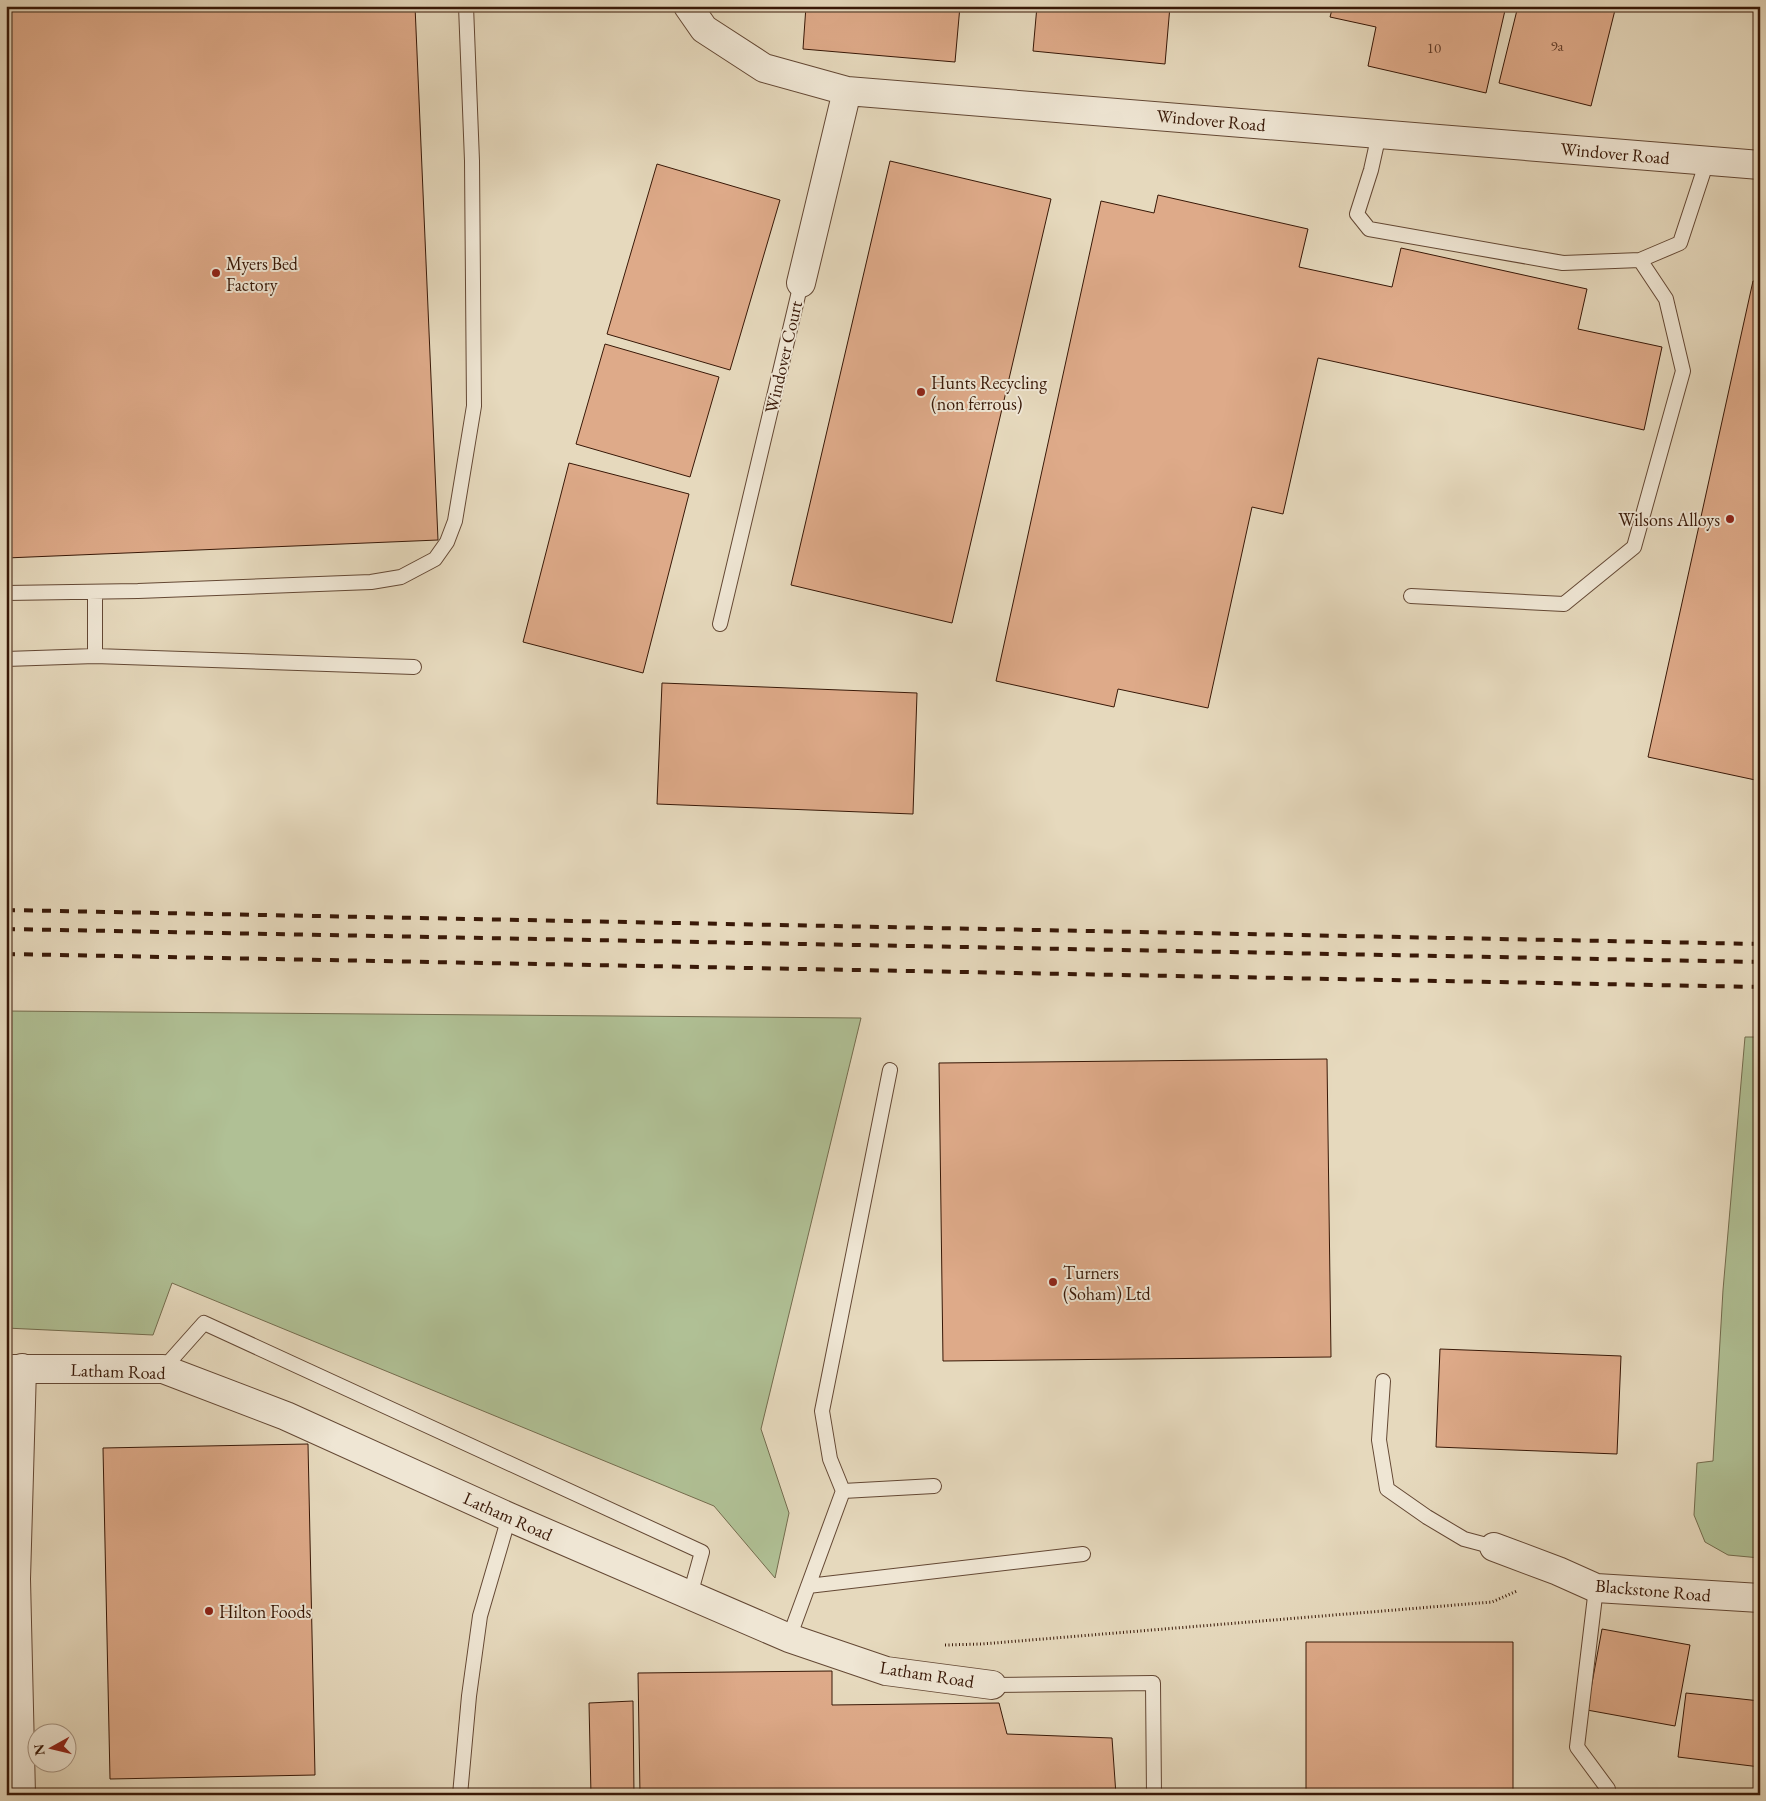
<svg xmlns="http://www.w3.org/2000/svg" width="1766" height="1801" viewBox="0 0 1766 1801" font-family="'EB Garamond',serif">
	<rect width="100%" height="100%" fill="#e6d9bd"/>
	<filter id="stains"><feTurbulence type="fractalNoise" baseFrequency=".004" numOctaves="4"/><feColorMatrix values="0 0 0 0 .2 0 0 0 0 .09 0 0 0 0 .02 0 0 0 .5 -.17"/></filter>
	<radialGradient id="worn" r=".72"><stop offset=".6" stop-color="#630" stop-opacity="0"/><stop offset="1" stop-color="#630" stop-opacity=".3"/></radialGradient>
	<path fill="#b0c095" stroke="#746c4e" d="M6 1011 861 1018 761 1429 789 1513 775 1578 714 1506 172 1283 153 1335 6 1328Z
		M1745 1037H1760V1558L1728 1555 1705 1542 1694 1515 1697 1463 1713 1461 1723 1290Z"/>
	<path fill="#deaa89" stroke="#381807" d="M6 6H415L438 540 6 558Z
		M806 6H960L955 62 803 49Z
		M1037 6H1170L1165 64 1033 51Z
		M1333 6H1506L1486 93 1368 66 1376 27 1330 17Z
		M1518 6H1616L1591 106 1499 83Z
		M890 161 1051 199 952 623 791 585Z
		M657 164 780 200 730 370 607 334Z
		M1158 195 1308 229 1299 267 1392 287 1401 248 1587 289 1578 329 1662 347 1644 430 1318 358 1283 514 1252 507 1208 708 1118 689 1114 707 996 681 1101 201 1154 213Z
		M1753 281 1760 282V781L1648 757Z
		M605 344 719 377 690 477 576 444Z
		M569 463 689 494 643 673 523 642Z
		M662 683 917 693 913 814 657 804Z
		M1327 1059 1331 1357 943 1361 939 1063Z
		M1440 1349 1621 1356 1617 1454 1436 1447Z
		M308 1444 315 1775 110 1779 103 1448Z
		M1602 1629 1690 1645 1675 1726 1587 1710Z
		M1306 1642H1513V1795H1306Z
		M832 1671V1705L999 1703 1007 1734 1112 1738 1116 1795H640L638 1673Z
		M1686 1693 1760 1701V1767L1678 1757Z
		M633 1701 634 1795H591L589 1703Z
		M359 1792 360 1795H306Z"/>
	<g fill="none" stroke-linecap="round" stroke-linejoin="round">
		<defs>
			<path id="service" d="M1379 134 1371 170 1357 214 1369 229 1563 263 1640 260 1680 243 1707 161
				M6 593 138 591 371 582 401 577 435 559 447 542 455 521 474 406 472 161 466 6
				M1411 596 1564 604 1634 547 1683 371 1666 299 1640 260
				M720 624 801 283
				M95 656 414 667
				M6 659 95 656V592
				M163 1369 204 1323 702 1552 690 1595
				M1383 1381 1379 1440 1387 1489 1427 1517 1464 1539 1494 1547
				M843 1491 830 1459 822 1411 890 1070
				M808 1586 1083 1554
				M1596 1588 1577 1747 1608 1789
				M789 1638 843 1491 934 1486
				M992 1685 1153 1683 1154 1795
				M460 1795 469 1696 480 1616 509 1517"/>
			<path id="minor" d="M688 6 704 29 764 68 847 91 1760 165
				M801 283 847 91
				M6 1369H163L286 1416 509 1517 789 1638 886 1671 992 1685
				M1494 1547 1558 1571 1596 1588 1760 1598
				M21 1795 16 1579 22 1368"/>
		</defs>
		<use href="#service" stroke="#644834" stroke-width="16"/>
		<use href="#minor" stroke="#644834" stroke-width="30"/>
		<path stroke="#381807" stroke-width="3" stroke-dasharray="1 2.5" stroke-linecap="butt" d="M945 1645 982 1644 1492 1602 1517 1591"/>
		<use href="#service" stroke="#efe6d4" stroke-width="14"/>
		<use href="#minor" stroke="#efe6d4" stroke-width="28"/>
		<path stroke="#381807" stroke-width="4" stroke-dasharray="9 9" stroke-linecap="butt" d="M6 910 1760 944
			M6 929 1760 962
			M6 954 1760 987"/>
	</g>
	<g fill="#8f2418" stroke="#efe6d4" stroke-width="2">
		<circle cx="216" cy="273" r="5"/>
		<circle cx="921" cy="392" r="5"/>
		<circle cx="1730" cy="519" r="5"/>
		<circle cx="1053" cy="1282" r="5"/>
		<circle cx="209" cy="1611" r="5"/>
	</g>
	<g text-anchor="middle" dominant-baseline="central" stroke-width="4" stroke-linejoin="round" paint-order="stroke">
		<g font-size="15" fill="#623c28">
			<text x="1557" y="45">9a</text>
			<text x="1434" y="47">10</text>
		</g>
		<g font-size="18" fill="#381807" stroke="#efe6d4">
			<text transform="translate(1211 120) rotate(5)">Windover Road</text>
			<text transform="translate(1615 153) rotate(5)">Windover Road</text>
			<text transform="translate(783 357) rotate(-77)">Windover Court</text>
			<text transform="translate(118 1371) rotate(2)">Latham Road</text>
			<text transform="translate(508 1516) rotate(24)">Latham Road</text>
			<text transform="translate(1653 1590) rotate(5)">Blackstone Road</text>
			<text transform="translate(927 1674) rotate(9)">Latham Road</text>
		</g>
		<g font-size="18" fill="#381807" stroke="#efe6d4" text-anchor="start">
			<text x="226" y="263">Myers Bed<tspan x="226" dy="21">Factory</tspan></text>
			<text x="931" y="382">Hunts Recycling<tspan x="931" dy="21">(non ferrous)</tspan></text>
			<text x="1720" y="519" text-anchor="end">Wilsons Alloys</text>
			<text x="1063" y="1272">Turners<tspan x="1063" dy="21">(Soham) Ltd</tspan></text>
			<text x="219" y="1611">Hilton Foods</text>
		</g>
	</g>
	<rect width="1766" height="1801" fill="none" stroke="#e6d9bd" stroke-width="25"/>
	<rect x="8" y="8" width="1751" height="1786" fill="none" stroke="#381807" stroke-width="2.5"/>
	<rect x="12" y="12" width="1741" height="1776" fill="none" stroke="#381807"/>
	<g transform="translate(52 1748) rotate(262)"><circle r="24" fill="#efe6d4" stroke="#a69482"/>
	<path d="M0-4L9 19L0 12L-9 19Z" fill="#8f2418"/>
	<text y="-8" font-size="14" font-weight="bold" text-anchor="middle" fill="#381807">N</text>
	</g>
	<rect width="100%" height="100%" filter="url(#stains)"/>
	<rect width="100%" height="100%" fill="url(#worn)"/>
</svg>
